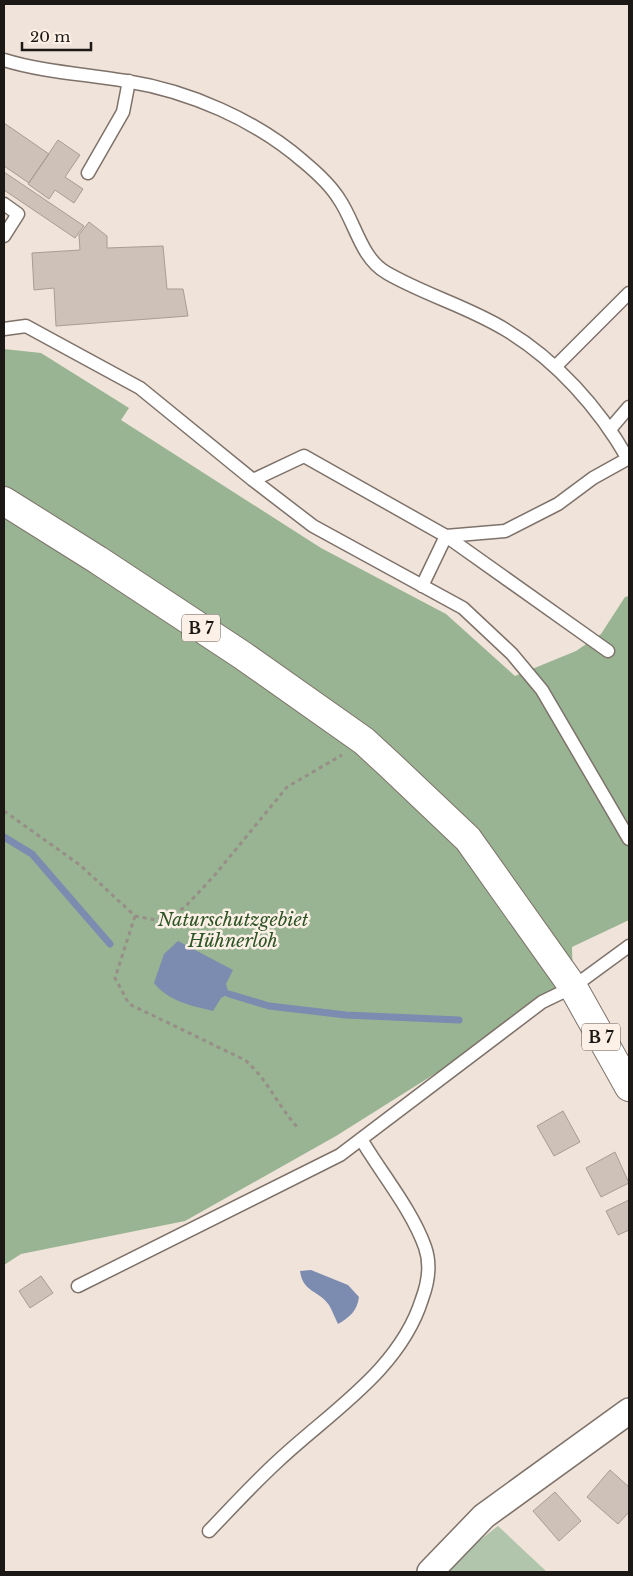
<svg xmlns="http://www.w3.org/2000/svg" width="633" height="1576" viewBox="0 0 633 1576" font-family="'Libre Baskerville',serif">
	<rect width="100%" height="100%" fill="#f0e3d9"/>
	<path fill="#b0c5ab" d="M498 1526 547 1572H442L462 1554Z"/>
	<path fill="#98b492" d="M4 349 41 353 129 408 121 420 321 548 446 614 515 676 576 651 601 634 625 597 629 596V920L572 947 573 987 336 1136 185 1221 21 1254 4 1265Z"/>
	<path fill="#7b8cb0" d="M178 941 233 970 226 984 229 994 221 998 213 1011C192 1006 168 1001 154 983L164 954Z
		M311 1270 348 1285 359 1297C357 1311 350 1317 338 1324 335 1318 332 1310 329 1305 319 1290 303 1293 300 1271Z"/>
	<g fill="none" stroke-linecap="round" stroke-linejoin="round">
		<path stroke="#7b8cb0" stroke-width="7" d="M4 837 32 854 110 944
			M229 994 269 1006 346 1015 459 1020"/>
	</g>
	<path fill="#cec1b8" stroke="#a89c93" d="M4 123 49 154 29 183 4 166Z
		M58 140 80 155 65 177 83 189 74 203 55 190 49 199 28 184Z
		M4 172 84 226 75 238 4 190Z
		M89 222 107 236V248L163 246 167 289H183L188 316 56 326 54 288 34 290 32 253 80 250 79 235Z
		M563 1111 580 1142 554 1156 537 1126Z
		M615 1152 629 1183 601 1197 586 1168Z
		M629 1200V1230L618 1235 606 1211Z
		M41 1276 53 1293 30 1308 19 1291Z
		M610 1470 629 1487V1512L618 1524 587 1497Z
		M555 1492 581 1521 559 1541 533 1511Z"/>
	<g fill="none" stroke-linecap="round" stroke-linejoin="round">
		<defs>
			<path id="service" d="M4 60C43 72 85 74 126 81 189 91 256 120 304 162 316 172 331 186 339 199 355 222 361 259 387 273 425 295 469 307 506 330 556 360 599 408 628 459
				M88 173 123 112 129 81
				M4 204 18 214 4 236
				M4 329 26 326 140 388 253 480 313 526 463 608 512 654 542 690 629 839
				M555 367 629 293
				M611 428 629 407
				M253 480 304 456 446 536 505 531 558 504 593 478 629 458
				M422 586 446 536 608 651
				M78 1286 340 1155 542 1002 573 987 629 946
				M209 1531C232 1507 254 1483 278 1461 330 1412 400 1370 422 1299 428 1283 431 1264 425 1247 412 1210 381 1173 361 1139"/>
			<path id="minor" d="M430 1572 484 1516 629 1411"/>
			<path id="primary" d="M4 501 98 560 242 655 364 741 390 765 468 839 573 987 629 1087"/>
		</defs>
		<use href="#service" stroke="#7e726a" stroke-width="15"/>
		<use href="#minor" stroke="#7e726a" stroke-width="28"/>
		<use href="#primary" stroke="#7e726a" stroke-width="30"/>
		<path stroke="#978e87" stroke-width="3" stroke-dasharray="4 4" stroke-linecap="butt" d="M4 811 80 865 135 916 156 920 184 908 214 876 287 787 342 755
			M135 916 115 978 129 1004 245 1060C267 1079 277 1104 297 1127"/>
		<use href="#service" stroke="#fff" stroke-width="12"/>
		<use href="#minor" stroke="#fff" stroke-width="25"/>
		<use href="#primary" stroke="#fff" stroke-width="28"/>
	</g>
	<g text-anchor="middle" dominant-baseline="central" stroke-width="5" stroke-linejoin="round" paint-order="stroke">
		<g fill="#fdf0e6" stroke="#605954" stroke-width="1">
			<rect x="182" y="614.5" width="38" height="27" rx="4"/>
			<rect x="582" y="1023.5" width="38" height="27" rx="4"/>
		</g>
		<g font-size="16" font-weight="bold" fill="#1c1815">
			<text x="201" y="628">B 7</text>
			<text x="601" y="1037">B 7</text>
		</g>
		<g font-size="18" font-style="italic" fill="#2e5526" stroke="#fdf0e6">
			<text x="233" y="920">Naturschutzgebiet<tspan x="233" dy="21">Hühnerloh</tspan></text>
		</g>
	</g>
	<rect width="633" height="1576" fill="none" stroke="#1c1815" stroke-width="10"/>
	<path d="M22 42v8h69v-8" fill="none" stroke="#1c1815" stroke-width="2.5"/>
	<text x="30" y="42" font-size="15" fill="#1c1815" stroke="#fdf0e6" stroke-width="4" paint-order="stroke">20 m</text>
</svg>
